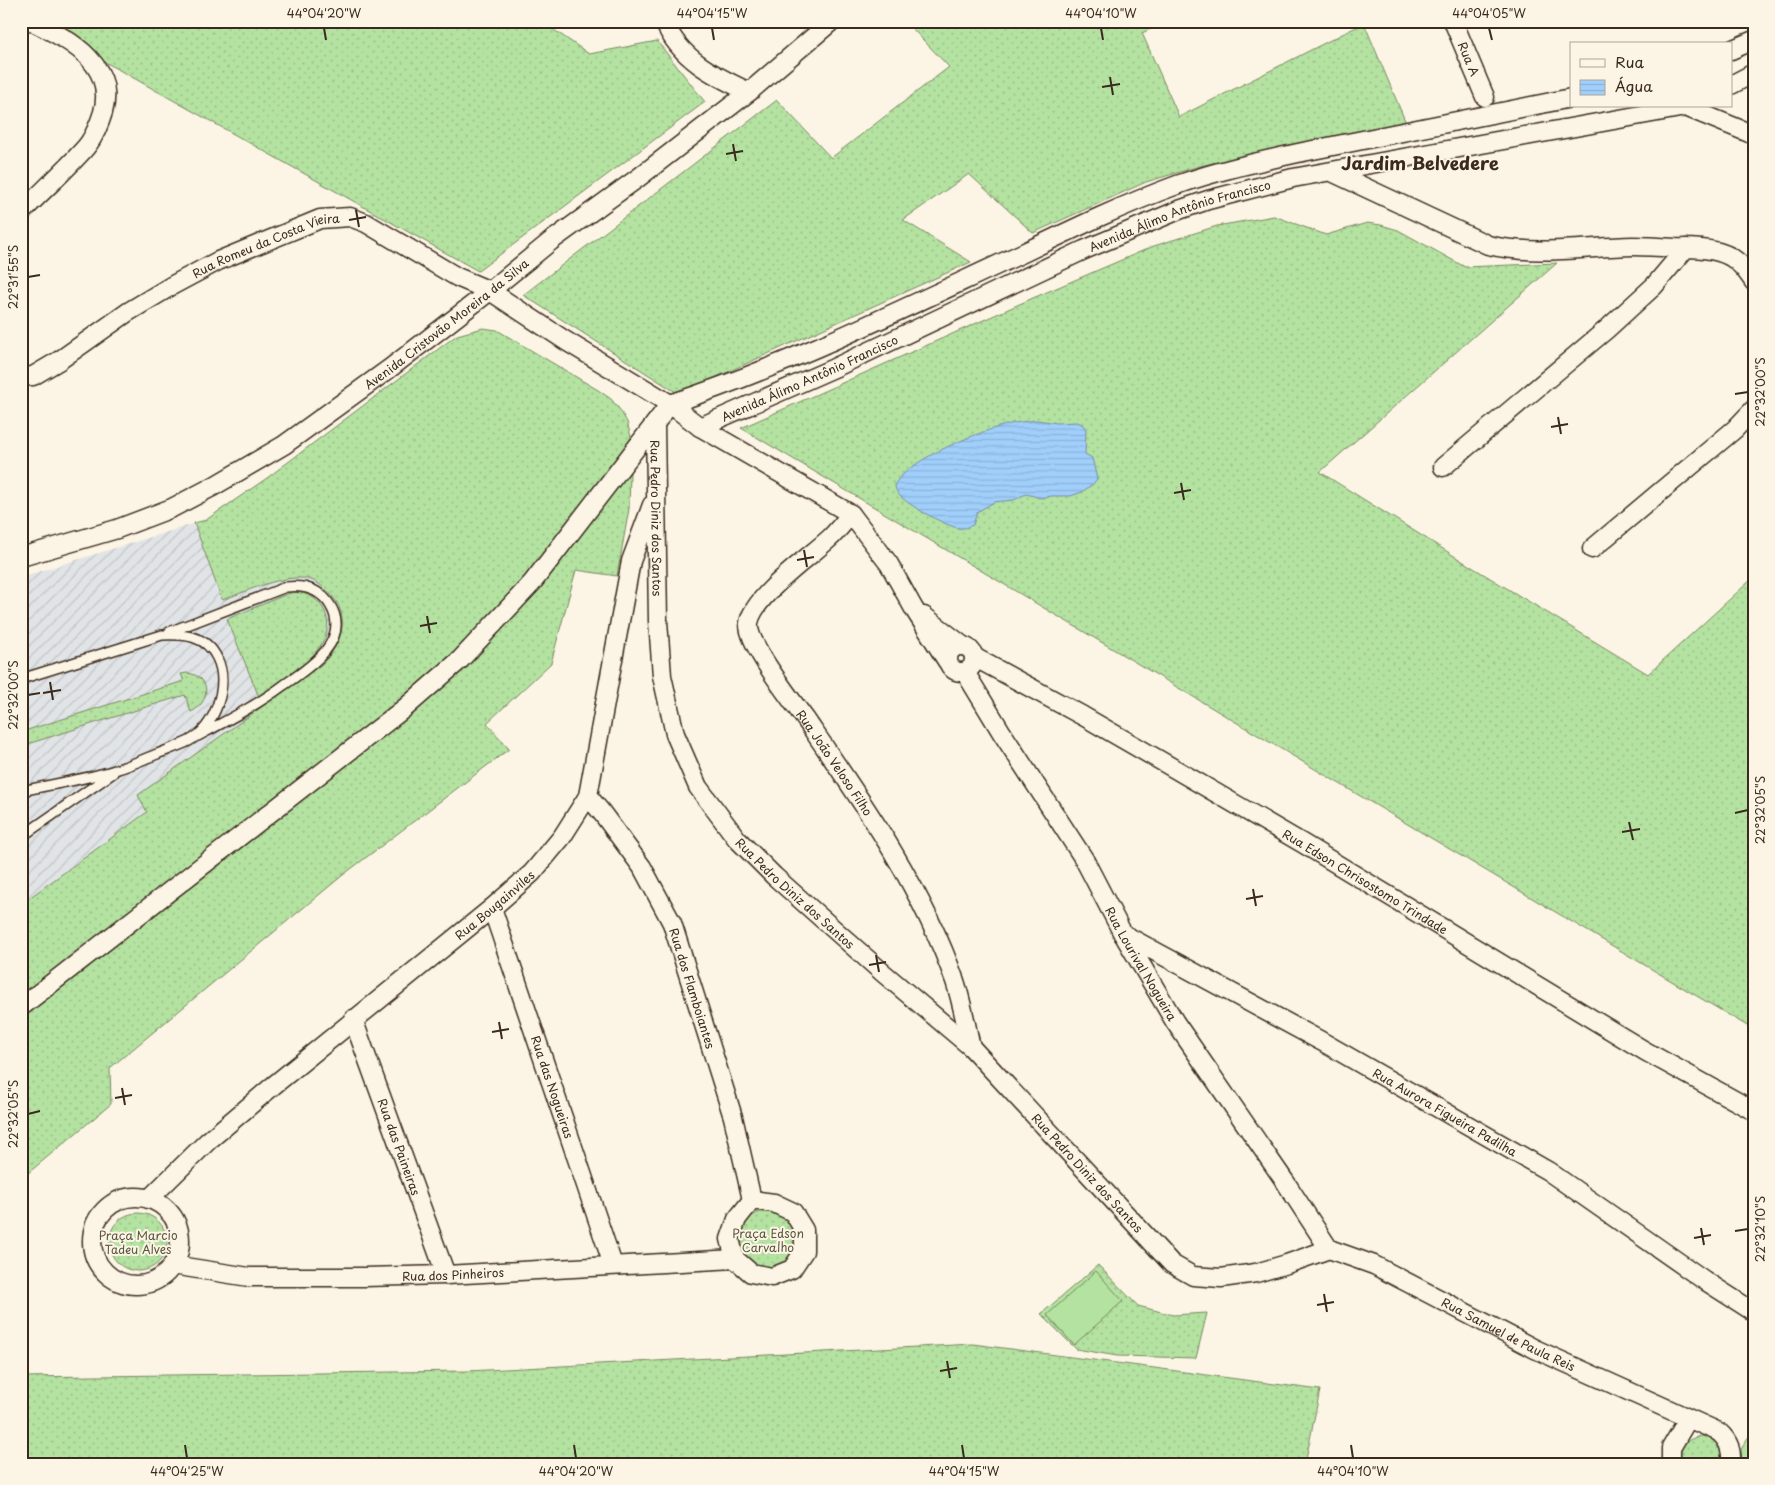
<svg xmlns="http://www.w3.org/2000/svg" width="1775" height="1485" viewBox="0 0 1775 1485" font-family="'Playpen Sans',sans-serif">
	<defs>
		<pattern id="industrial-furrows" width="10" height="10" patternUnits="userSpaceOnUse" patternTransform="scale(1.25)"><rect width="10" height="10" fill="#e1e4e6"/><path d="M-1 1l2-2M0 10L10 0M9 11l2-2" fill="none" stroke="#c2c4c5"/></pattern>
		<pattern id="grass-dots" width="8" height="8" patternUnits="userSpaceOnUse" patternTransform="scale(1.25)"><rect width="8" height="8" fill="#b4e2a1"/><path d="M2 2h.1M6 6h.1" fill="none" stroke="#9cc28a" stroke-width="1.8" stroke-linecap="round"/></pattern>
		<pattern id="forest-firs" width="22" height="20" patternUnits="userSpaceOnUse" patternTransform="scale(1.25)"><rect width="22" height="20" fill="#b4e2a1"/><path d="M5 1l3.5 6h-7zM16 11l3.5 6h-7z" fill="#9cc28a"/></pattern>
		<pattern id="water-rules" width="6" height="5" patternUnits="userSpaceOnUse" patternTransform="scale(1.25)"><rect width="6" height="5" fill="#a0cffc"/><path d="M0 2.5h6" fill="none" stroke="#8bb2d8"/></pattern>
	</defs>
	<rect width="100%" height="100%" fill="#fcf5e5"/>
	<filter id="ink" filterUnits="userSpaceOnUse"><feTurbulence type="fractalNoise" baseFrequency=".02" numOctaves="2"/><feDisplacementMap in="SourceGraphic" scale="10" xChannelSelector="R" yChannelSelector="G"/><feConvolveMatrix kernelMatrix="1 2 1 2 8 2 1 2 1" color-interpolation-filters="sRGB"/></filter>
	<g filter="url(#ink)">
		<path fill="url(#industrial-furrows)" d="M267 478 421 597 182 786 21 904V577L206 520Z"/>
		<path fill="url(#grass-dots)" stroke="#788660" d="M53 21H541L589 54 657 41 705 102 478 271 105 62 82 39Z
			M905 21H1168L1142 33 1179 117 1364 23 1406 123 1289 146 1200 166 1146 182 1033 233 969 174 903 220 971 262 679 394 523 295 777 100 831 158 949 67Z
			M1274 216 1326 235 1367 223 1381 225 1398 230 1465 267 1557 263 1320 472 1467 564 1648 674 1754 577V1030L741 428 1033 298 1154 246 1217 226Z
			M483 328 497 330 598 390 611 399 620 410 627 422 631 437 629 509 617 576 576 570 551 663 487 723 509 749 343 875 110 1068 111 1104 21 1179V904L147 812 138 795 322 664C345 641 352 611 324 588 318 582 309 578 300 578 277 577 245 592 222 600L194 523 206 520 267 478 457 335Z
			M294 592C307 593 316 597 323 608 345 646 283 679 259 697L227 619 287 594Z
			M187 673C213 676 210 703 191 712L185 695 21 746V732L184 681 181 674Z
			M739 1240a29 29 0 1 1 58 0a29 29 0 1 1-58 0Z
			M109 1242a29 29 0 1 1 58 0a29 29 0 1 1-58 0Z
			M1098 1265 1138 1306 1173 1315 1207 1313 1196 1358 1117 1356 1076 1349 1041 1314Z
			M973 1344 1320 1390 1305 1464H21V1377L468 1371Z
			M1702 1436C1716 1439 1725 1448 1723 1464H1679C1678 1448 1686 1438 1702 1436Z"/>
		<path fill="url(#forest-firs)" stroke="#788660" d="M1754 1429V1464H1742L1741 1448Z"/>
		<path fill="#b4e2a1" stroke="#788660" d="M1096 1271 1123 1301 1074 1345 1047 1315Z"/>
		<path fill="url(#water-rules)" stroke="#788da3" d="M1037 420 1057 423 1077 422 1082 424 1086 429 1085 454 1092 458 1097 479 1093 484 1082 492 1071 496H1052L1041 498 1026 494 1014 500 994 502 977 512 973 525C967 527 964 529 958 528 944 525 908 505 899 495 896 491 895 488 895 484 909 459 982 430 1010 424 1019 422 1028 421 1037 420Z"/>
		<g fill="none" stroke-linecap="round" stroke-linejoin="round">
			<defs>
				<path id="lane" d="M169 632 286 587C304 585 320 589 330 605 352 640 309 668 284 685 257 705 228 720 198 736
					M21 679 162 635C184 634 206 635 217 658 230 685 215 727 189 741 179 746 167 750 157 754 144 759 131 765 118 769 89 779 52 784 21 791
					M21 837 113 773"/>
				<g id="street">
					<path d="M664 21C679 59 715 76 749 92"/>
					<path id="s1" d="M1453 21 1485 97"/>
					<path d="M1731 50 1754 40"/>
					<path d="M1731 85 1754 73"/>
					<path d="M1688 108 1754 135"/>
					<path d="M1332 172 1488 245C1536 256 1585 247 1633 246 1647 246 1661 247 1675 248 1693 248 1715 248 1731 257 1741 263 1747 272 1754 282"/>
					<path d="M21 213C42 191 66 170 86 147 92 140 97 129 100 121 122 67 71 40 31 21"/>
					<path id="s2" d="M21 377 33 376 60 360 128 312 173 285 218 261 320 219 350 217 366 223 457 277 490 291 566 341 670 404 700 427 851 514 889 564 914 609 947 661"/>
					<path d="M670 404C792 364 908 306 1025 252 1075 228 1125 204 1177 185 1216 171 1257 162 1298 153L1571 98"/>
					<path id="s3" d="M655 424 658 621 662 676 675 734 698 787 737 839 774 876 882 972 971 1047 1172 1264 1193 1276 1221 1278 1256 1273 1287 1264 1329 1249"/>
					<path id="s4" d="M700 427 834 368 1084 250 1179 210 1208 200 1293 178 1691 106"/>
					<path d="M1443 467 1607 329 1654 286 1686 248"/>
					<path id="s5" d="M851 514C844 522 838 530 831 537 811 556 753 596 749 623 746 642 793 702 806 720 863 803 921 885 955 981 962 1002 966 1025 971 1047"/>
					<path d="M1592 549 1735 429 1754 409"/>
					<path id="s6" d="M21 557 117 529 172 508 214 486 284 445 389 369 490 291 551 241 638 178 749 92 832 21"/>
					<path d="M924 616 963 646"/>
					<circle cx="961" cy="659" r="13"/>
					<path id="s7" d="M974 657 1083 716 1168 765 1302 843 1645 1051 1754 1111"/>
					<path id="s8" d="M965 672 1002 733 1084 859 1123 934 1175 1022 1286 1183 1329 1249"/>
					<path id="s9" d="M588 796 602 813 642 867 672 923 733 1117 752 1200"/>
					<path id="s10" d="M492 908 613 1265"/>
					<path id="s11" d="M1123 934 1321 1041 1548 1171 1704 1280 1754 1312"/>
					<path d="M21 1007 406 707 460 660 532 583 670 404"/>
					<path id="s12" d="M353 1019 446 1275"/>
					<circle cx="136" cy="1241" r="44"/>
					<path id="s13" d="M149 1199 208 1141 274 1085 492 908 532 873 562 837 588 796 631 561 652 505"/>
					<path d="M752 1200 774 1203 793 1212 804 1230V1251L792 1269 772 1277 751 1273 735 1259 730 1239 737 1219Z"/>
					<path id="s14" d="M1329 1249 1374 1265 1535 1349 1719 1432C1729 1441 1732 1450 1731 1464"/>
					<path id="s15" d="M172 1265 249 1277H364L446 1275 735 1259"/>
					<path d="M1671 1464V1448L1688 1419"/>
				</g>
			</defs>
			<use href="#lane" stroke="#3b2a1e" stroke-width="12"/>
			<use href="#street" stroke="#3b2a1e" stroke-width="21"/>
			<use href="#lane" stroke="#fcf5e5" stroke-width="9"/>
			<use href="#street" stroke="#fcf5e5" stroke-width="18"/>
		</g>
	</g>
	<path fill="none" stroke="#3b2a1e" stroke-width="2" d="M324 28 326 40M712 28 714 40M1101 28 1103 40M1489 28 1492 40M1110 77 1113 95M1102 87 1120 84M733 144 736 161M726 154 743 151M356 210 359 227M349 220 366 217M28 277 40 275M1735 394 1748 392M1558 417 1561 434M1551 427 1568 424M1181 483 1184 500M1174 493 1191 490M804 550 807 567M797 560 814 557M427 616 430 633M420 626 437 623M50 682 53 700M43 693 61 690M28 695 40 693M1735 813 1748 810M1629 822 1633 840M1622 832 1640 829M1253 889 1256 906M1246 899 1263 896M876 955 879 972M869 965 886 962M499 1022 502 1039M492 1032 509 1029M122 1088 125 1105M115 1098 132 1095M28 1114 40 1111M1701 1228 1704 1245M1735 1231 1748 1229M1694 1238 1711 1235M1324 1294 1327 1312M1317 1305 1334 1302M947 1361 950 1378M940 1371 957 1368M185 1445 187 1458M574 1445 576 1458M962 1445 964 1458M1351 1445 1353 1458"/>
	<g text-anchor="middle" dominant-baseline="central" stroke-width="4" stroke-linejoin="round" paint-order="stroke">
		<g font-size="12" fill="#3b2a1e" stroke="#fcf5e5">
			<text stroke="none"><textPath href="#s1" startOffset="41">Rua A</textPath></text>
			<text stroke="none"><textPath href="#s4" startOffset="525">Avenida Álimo Antônio Francisco</textPath></text>
			<text stroke="none"><textPath href="#s2" startOffset="281">Rua Romeu da Costa Vieira</textPath></text>
			<text stroke="none"><textPath href="#s6" startOffset="490">Avenida Cristovão Moreira da Silva</textPath></text>
			<text stroke="none"><textPath href="#s4" startOffset="120">Avenida Álimo Antônio Francisco</textPath></text>
			<text stroke="none"><textPath href="#s3" startOffset="94">Rua Pedro Diniz dos Santos</textPath></text>
			<text stroke="none"><textPath href="#s5" startOffset="316">Rua João Veloso Filho</textPath></text>
			<text stroke="none"><textPath href="#s7" startOffset="451">Rua Edson Chrisostomo Trindade</textPath></text>
			<text stroke="none"><textPath href="#s3" startOffset="514">Rua Pedro Diniz dos Santos</textPath></text>
			<text stroke="none"><textPath href="#s13" startOffset="454">Rua Bougainviles</textPath></text>
			<text stroke="none"><textPath href="#s8" startOffset="341">Rua Lourival Nogueira</textPath></text>
			<text stroke="none"><textPath href="#s9" startOffset="221">Rua dos Flamboiantes</textPath></text>
			<text stroke="none"><textPath href="#s10" startOffset="189">Rua das Nogueiras</textPath></text>
			<text stroke="none"><textPath href="#s11" startOffset="368">Rua Aurora Figueira Padilha</textPath></text>
			<text stroke="none"><textPath href="#s12" startOffset="136">Rua das Paineiras</textPath></text>
			<text stroke="none"><textPath href="#s3" startOffset="919">Rua Pedro Diniz dos Santos</textPath></text>
			<text stroke="none"><textPath href="#s15" startOffset="282">Rua dos Pinheiros</textPath></text>
			<text stroke="none"><textPath href="#s14" startOffset="199">Rua Samuel de Paula Reis</textPath></text>
		</g>
		<g font-size="12" fill="#59583f" stroke="#fcf5e5">
			<text x="768" y="1233">Praça Edson<tspan x="768" dy="14">Carvalho</tspan></text>
			<text x="138" y="1235">Praça Marcio<tspan x="138" dy="14">Tadeu Alves</tspan></text>
		</g>
		<g font-size="18" font-weight="bold" fill="#3b2a1e" stroke="#fcf5e5">
			<text x="1420" y="162">Jardim Belvedere</text>
		</g>
	</g>
	<rect width="1775" height="1485" fill="none" stroke="#fcf5e5" stroke-width="55"/>
	<rect x="1570" y="42" width="162" height="65" fill="#fcf5e5" stroke="#afa495"/>
	<rect x="1580" y="59" width="25" height="8" fill="#fcf5e5" stroke="#afa495"/>
	<text x="1615" y="68" font-size="15" fill="#3b2a1e">Rua</text>
	<rect x="1580" y="80" width="25" height="15" fill="url(#water-rules)" stroke="#afa495"/>
	<text x="1615" y="92" font-size="15" fill="#3b2a1e">Água</text>
	<rect x="28" y="28" width="1720" height="1430" fill="none" stroke="#3b2a1e" stroke-width="2"/>
	<g font-size="12" text-anchor="middle" fill="#3b2a1e">
		<text x="324" y="18">44°04'20"W</text>
		<text x="712" y="18">44°04'15"W</text>
		<text x="1101" y="18">44°04'10"W</text>
		<text x="1489" y="18">44°04'05"W</text>
		<text transform="translate(14 277) rotate(-90)" y="4">22°31'55"S</text>
		<text transform="translate(1761 392) rotate(-90)" y="4">22°32'00"S</text>
		<text transform="translate(14 695) rotate(-90)" y="4">22°32'00"S</text>
		<text transform="translate(1761 810) rotate(-90)" y="4">22°32'05"S</text>
		<text transform="translate(14 1114) rotate(-90)" y="4">22°32'05"S</text>
		<text transform="translate(1761 1229) rotate(-90)" y="4">22°32'10"S</text>
		<text x="187" y="1476">44°04'25"W</text>
		<text x="576" y="1476">44°04'20"W</text>
		<text x="964" y="1476">44°04'15"W</text>
		<text x="1353" y="1476">44°04'10"W</text>
	</g>
</svg>
